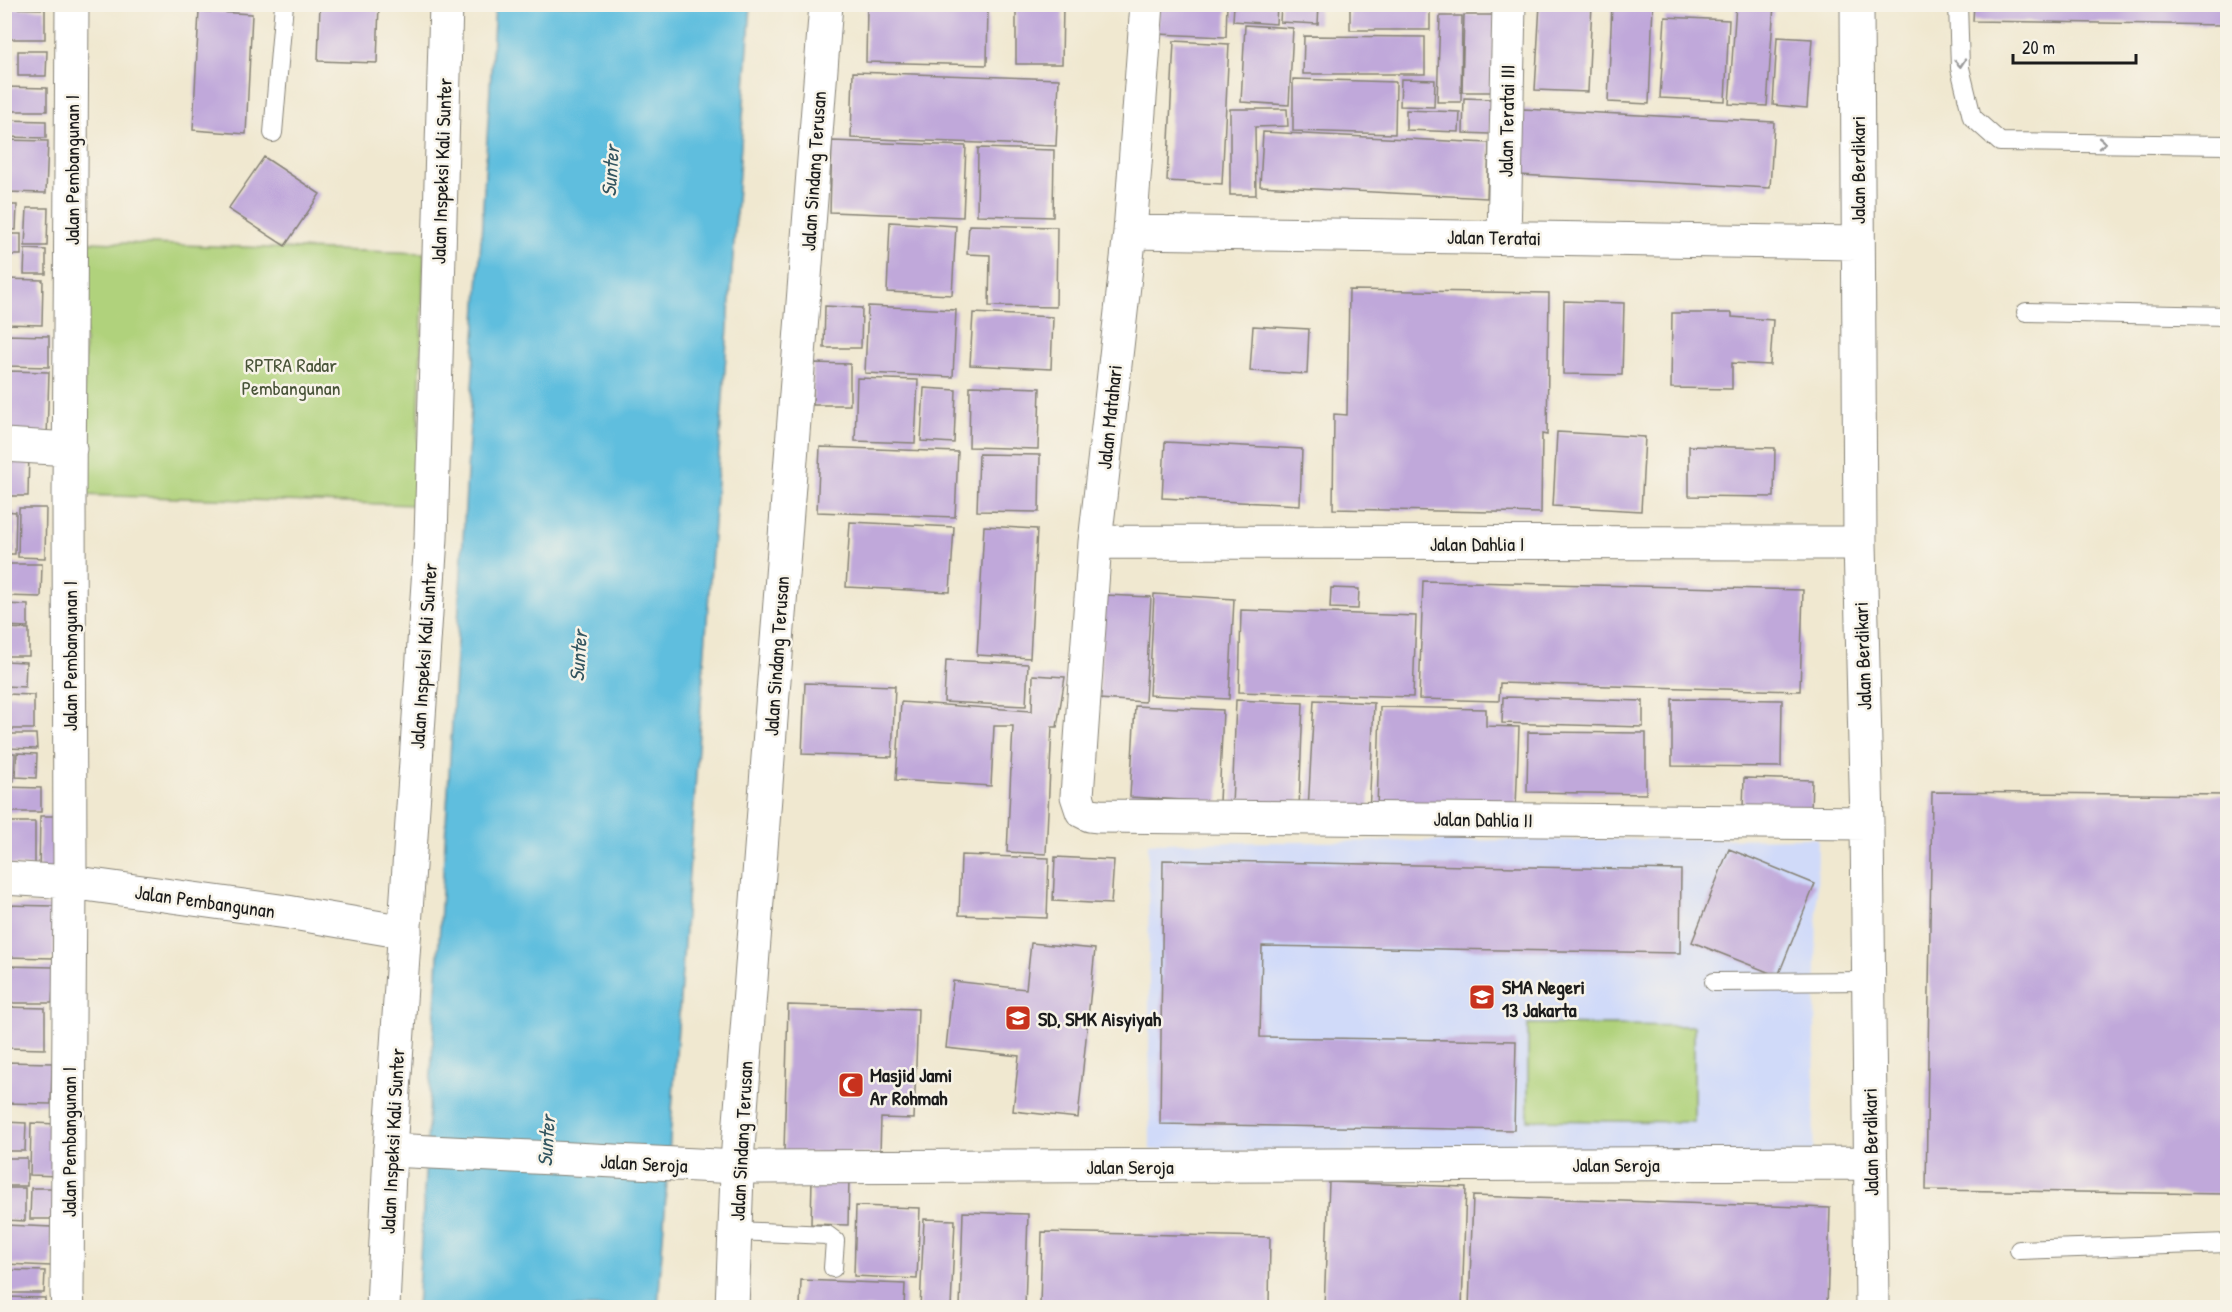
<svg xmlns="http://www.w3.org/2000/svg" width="2232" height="1312" viewBox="0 0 2232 1312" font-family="'Patrick Hand',sans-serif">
	<rect width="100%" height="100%" fill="#f7f3e8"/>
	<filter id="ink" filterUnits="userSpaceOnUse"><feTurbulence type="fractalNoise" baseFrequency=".0167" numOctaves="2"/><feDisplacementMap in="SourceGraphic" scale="12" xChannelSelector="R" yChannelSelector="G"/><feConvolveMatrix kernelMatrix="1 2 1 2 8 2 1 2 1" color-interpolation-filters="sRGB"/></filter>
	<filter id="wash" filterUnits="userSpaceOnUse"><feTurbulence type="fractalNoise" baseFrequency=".008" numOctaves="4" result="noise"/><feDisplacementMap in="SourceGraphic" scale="24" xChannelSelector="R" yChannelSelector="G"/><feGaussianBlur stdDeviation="1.35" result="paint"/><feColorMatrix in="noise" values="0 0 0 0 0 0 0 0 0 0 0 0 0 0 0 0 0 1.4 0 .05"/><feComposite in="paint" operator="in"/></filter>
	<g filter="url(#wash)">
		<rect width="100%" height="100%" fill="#f0e8d0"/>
		<path fill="#d0daf9" d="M1818 838 1813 1160 1150 1150 1148 843Z"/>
		<path fill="#b0d27b" stroke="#66774c" stroke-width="1.5" d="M88 242 424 253 416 505 80 495Z
			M1528 1024 1694 1026V1122L1528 1120Z"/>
		<path fill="#5fbede" stroke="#3e6d7d" stroke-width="1.5" d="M495 5H751L658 1307 417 1308Z"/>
		<g id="blocks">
			<path fill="#c0a8da" d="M320 4H379L377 63 318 61Z
				M867 4H988L987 65 866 62Z
				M1016 4H1063L1062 64H1016Z
				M1158 4H1227L1226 37 1157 34Z
				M1281 4H1319L1318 24 1280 22Z
				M1350 4H1430V30H1350Z
				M1540 4H1592L1588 92 1535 90Z
				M1612 4H1653L1649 104 1608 102Z
				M1736 4H1774L1767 106 1729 104Z
				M1974 4H2224V25L1973 21Z
				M1234 5H1277L1276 24 1233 21Z
				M4 8 45 9V39H4Z
				M199 11 252 14 246 134 193 130Z
				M1464 15H1495L1494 92H1462Z
				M1440 16H1462L1461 102H1437Z
				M1665 17 1729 20 1725 101 1660 98Z
				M1245 25 1293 28 1289 105 1241 102Z
				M1304 36 1425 37V74H1303Z
				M1777 37 1812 39 1807 108 1773 105Z
				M1174 41 1229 44 1222 184 1167 181Z
				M18 51H47L46 76H18Z
				M4 52H9L8 81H4Z
				M853 72 1059 79 1056 146 851 138Z
				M1293 79 1396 82 1395 134 1293 131Z
				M1401 79 1435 80 1434 107 1400 106Z
				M4 87 47 88V111H4Z
				M1464 98 1492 99 1490 134 1463 133Z
				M1230 109H1287L1288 126 1255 127 1256 195H1230Z
				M1523 109 1774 122 1770 188 1519 175Z
				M1406 110 1460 112 1459 132 1406 130Z
				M4 120 46 121V138L4 137Z
				M1263 132 1489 143 1487 198 1260 186Z
				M4 140 48 141 46 193 4 192Z
				M832 141 966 146 963 217 830 212Z
				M978 148 1054 150 1053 217 977 215Z
				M264 157 320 194 285 246 228 209Z
				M4 205H17L16 230 4 229Z
				M27 208H48L47 246H25Z
				M890 222 956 226 952 295 887 292Z
				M969 225 1057 227 1056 307 989 306 990 255 967 254Z
				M4 234H21V255H4Z
				M25 249 46 250V274H24Z
				M4 279 43 280 42 325 4 324Z
				M1349 290 1549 293 1547 435 1542 434 1541 513 1333 509 1334 414 1347 415Z
				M1564 301 1624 303 1622 375 1563 374Z
				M825 306 862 308 861 348H824Z
				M868 306 956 310 953 377 865 373Z
				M973 313 1053 317 1051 369 970 365Z
				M1672 313H1732V317L1773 320 1770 365 1732 363V389L1671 388Z
				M1253 326 1309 329 1307 374 1250 371Z
				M4 335 49 336V367L4 366Z
				M813 363 850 364V405H813Z
				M6 371 49 372 47 438 5 437Z
				M857 378 918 380 915 443 855 441Z
				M970 386 1040 388 1038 449 969 447Z
				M924 388 956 390 954 443 921 441Z
				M1557 432 1645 437 1641 511 1553 506Z
				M1165 442 1302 449 1300 505 1162 498Z
				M1689 446 1775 448 1774 497 1689 496Z
				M820 447 958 452 955 517 817 512Z
				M4 449 29 450 28 496H4Z
				M979 454 1040 455 1039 512 977 511Z
				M19 508H46L45 558 18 557Z
				M4 511 16 512 15 554H4Z
				M850 522 954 527 950 592 846 587Z
				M984 526 1037 529 1030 658 977 655Z
				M4 564H42L41 597 4 596Z
				M1423 581 1803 590 1800 691 1500 683 1499 701 1419 699Z
				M1331 588 1359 589 1358 609 1330 608Z
				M1154 594 1234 599 1229 699 1149 695Z
				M1104 595 1151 597 1145 702 1099 699Z
				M4 604 28 605V627L4 626Z
				M1241 610 1416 616 1413 697 1239 692Z
				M4 628 29 629V656H4Z
				M946 660 1028 664 1026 706 944 702Z
				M4 661 26 662 25 687 4 686Z
				M1033 675 1065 677 1057 727H1052L1046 854 1007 852 1013 726H994L991 786 896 780 901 702 1032 711Z
				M805 683 895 686 892 757 802 754Z
				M6 694 34 695V729H5Z
				M1503 697 1643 701V727L1502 723Z
				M1672 699 1782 700 1781 767 1672 766Z
				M1236 700 1303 703 1299 809 1232 807Z
				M1314 700 1374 703 1369 814 1308 811Z
				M1135 706 1223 710 1219 802 1130 797Z
				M1380 707 1486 709V726L1519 727 1516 808 1377 810Z
				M1528 732 1646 733V794L1527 792Z
				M4 734H36L37 749 4 748Z
				M4 753H15L14 781H4Z
				M17 753 37 754 36 778 16 777Z
				M1744 778 1812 780 1811 811 1743 808Z
				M4 787 41 788V812H4Z
				M1932 792 2228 795V1194L1926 1190Z
				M40 816H61L60 872H39Z
				M4 822H35V866L4 865Z
				M1729 849 1815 884 1778 976 1692 942Z
				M961 855 1049 858 1047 918 959 915Z
				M1055 857 1114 860 1111 904 1053 901Z
				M1163 860 1681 870 1680 953 1262 946 1260 1037 1516 1041 1514 1130 1160 1124Z
				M4 905 54 906V958L4 957Z
				M1031 943 1095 949 1078 1118 1013 1111 1019 1056 946 1048 953 981 1026 989Z
				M4 966 54 967 52 1003H4Z
				M788 1005 918 1009 914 1119 881 1118 880 1154 784 1152Z
				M4 1007 45 1008V1049L4 1048Z
				M4 1062 52 1063 51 1104 4 1103Z
				M4 1122 26 1123 25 1151H4Z
				M31 1123 59 1124 58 1176 30 1175Z
				M4 1158H27V1186H4Z
				M812 1177 849 1179 848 1225 811 1224Z
				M1329 1182 1466 1187 1462 1308H1324Z
				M4 1188H25V1221L4 1220Z
				M31 1188H54V1219H30Z
				M1473 1196 1830 1208 1827 1308H1469Z
				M856 1206 920 1208 917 1279 854 1276Z
				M963 1212 1028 1214 1025 1308H960Z
				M924 1219 955 1220 951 1308H920Z
				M5 1225 52 1227 51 1266 5 1264Z
				M1042 1232 1270 1237 1269 1308 1040 1306Z
				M4 1270 45 1271 44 1293H4Z
				M801 1280 905 1284 904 1308H800Z
				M4 1297 45 1298V1308H4Z"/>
		</g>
	</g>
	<g filter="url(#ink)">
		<use href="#blocks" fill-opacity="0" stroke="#868276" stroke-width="1.5"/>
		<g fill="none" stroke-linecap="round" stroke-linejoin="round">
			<defs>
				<path id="lane" d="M1958 4 1960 68 1972 117 2000 142 2228 145
					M273 133 284 4
					M2026 312 2228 316
					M1714 982 1868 981
					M736 1231 827 1235 835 1241 833 1268
					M2019 1250 2228 1243"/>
				<path id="street" d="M1147 4 1130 232 1095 542 1077 796 1082 811 1090 815 1099 816 1867 823
					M1857 4 1860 543 1867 823 1872 1308
					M1130 232 1857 243
					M1504 238 1509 4
					M4 445 70 449
					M1095 542 1860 543
					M4 878 70 882 287 912 405 932
					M738 1167 1871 1163
					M68 1308 67 1293 70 882 69 498 72 4
					M383 1308 390 1150"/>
				<path id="secondary" d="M446 4 431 538 390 1150 738 1167
					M732 1308 738 1148 826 4"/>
			</defs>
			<use href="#lane" stroke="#868276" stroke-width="20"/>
			<use href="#street" stroke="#868276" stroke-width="35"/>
			<use href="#secondary" stroke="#868276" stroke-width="35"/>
			<use href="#lane" stroke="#fff" stroke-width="18"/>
			<use href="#street" stroke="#fff" stroke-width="33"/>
			<use href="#secondary" stroke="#fff" stroke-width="33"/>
		</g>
		<defs><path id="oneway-chevron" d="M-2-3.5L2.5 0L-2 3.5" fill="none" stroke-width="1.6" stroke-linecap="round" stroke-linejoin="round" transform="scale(1.5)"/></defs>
		<g stroke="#999">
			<use href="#oneway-chevron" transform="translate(1960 63) rotate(85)"/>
			<use href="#oneway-chevron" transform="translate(2102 143) rotate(1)"/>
		</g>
	</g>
	<defs>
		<symbol id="school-square" viewBox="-11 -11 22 22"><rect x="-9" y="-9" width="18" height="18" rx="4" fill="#c8321e" stroke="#f7f3e8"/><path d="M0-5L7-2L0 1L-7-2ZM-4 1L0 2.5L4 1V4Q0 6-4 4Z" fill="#fff"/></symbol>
		<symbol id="mosque-square" viewBox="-11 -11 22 22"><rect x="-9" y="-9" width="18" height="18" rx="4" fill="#c8321e" stroke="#f7f3e8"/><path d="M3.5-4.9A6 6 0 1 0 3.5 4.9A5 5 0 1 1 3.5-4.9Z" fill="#fff"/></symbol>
	</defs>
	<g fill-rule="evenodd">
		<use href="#school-square" x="1467" y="982" width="30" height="30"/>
		<use href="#school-square" x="1003" y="1003" width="30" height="30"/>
		<use href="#mosque-square" x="836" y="1070" width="30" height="30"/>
	</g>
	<g text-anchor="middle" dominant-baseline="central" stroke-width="5" stroke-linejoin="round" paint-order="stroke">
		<g font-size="20" fill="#1c1c1c" stroke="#f7f3e8">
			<text transform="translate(1506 121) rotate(-89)">Jalan Teratai III</text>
			<text transform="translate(71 170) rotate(-90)">Jalan Pembangunan I</text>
			<text transform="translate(1857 170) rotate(-90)">Jalan Berdikari</text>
			<text transform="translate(441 171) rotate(-88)">Jalan Inspeksi Kali Sunter</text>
			<text transform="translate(813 171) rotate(-86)">Jalan Sindang Terusan</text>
			<text transform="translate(1494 237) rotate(1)">Jalan Teratai</text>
			<text transform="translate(1109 417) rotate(-84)">Jalan Matahari</text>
			<text x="1477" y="543">Jalan Dahlia I</text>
			<text transform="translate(69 656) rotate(-90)">Jalan Pembangunan I</text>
			<text transform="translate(423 656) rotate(-86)">Jalan Inspeksi Kali Sunter</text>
			<text transform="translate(776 656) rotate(-86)">Jalan Sindang Terusan</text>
			<text transform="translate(1862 656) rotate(-92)">Jalan Berdikari</text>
			<text transform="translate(1483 819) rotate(1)">Jalan Dahlia II</text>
			<text transform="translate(205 901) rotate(8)">Jalan Pembangunan</text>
			<text transform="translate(392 1141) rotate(-87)">Jalan Inspeksi Kali Sunter</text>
			<text transform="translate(741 1141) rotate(-87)">Jalan Sindang Terusan</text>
			<text transform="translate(68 1142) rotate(-90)">Jalan Pembangunan I</text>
			<text transform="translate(1870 1142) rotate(-91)">Jalan Berdikari</text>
			<text transform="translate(644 1163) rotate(3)">Jalan Seroja</text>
			<text x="1616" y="1164">Jalan Seroja</text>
			<text x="1130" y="1166">Jalan Seroja</text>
		</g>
		<g font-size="20" fill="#485338" stroke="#f7f3e8">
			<text x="291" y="364">RPTRA Radar<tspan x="291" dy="23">Pembangunan</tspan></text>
		</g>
		<g font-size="20" font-weight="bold" fill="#1c1c1c" stroke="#f7f3e8" text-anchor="start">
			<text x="1502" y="986">SMA Negeri<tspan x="1502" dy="23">13 Jakarta</tspan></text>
			<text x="1038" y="1018">SD, SMK Aisyiyah</text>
			<text x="870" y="1074">Masjid Jami<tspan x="870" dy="23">Ar Rohmah</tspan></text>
		</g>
		<g font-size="21" font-style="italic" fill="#335560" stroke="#f7f3e8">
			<text transform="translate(610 171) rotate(-86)">Sunter</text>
			<text transform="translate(578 656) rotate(-86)">Sunter</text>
			<text transform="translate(546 1141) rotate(-86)">Sunter</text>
		</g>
	</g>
	<rect width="2232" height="1312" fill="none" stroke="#f7f3e8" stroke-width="24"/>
	<path d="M2013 54v9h123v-9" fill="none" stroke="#1c1c1c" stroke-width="3"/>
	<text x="2022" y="54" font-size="18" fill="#1c1c1c" stroke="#f7f3e8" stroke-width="4.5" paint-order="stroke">20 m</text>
</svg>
